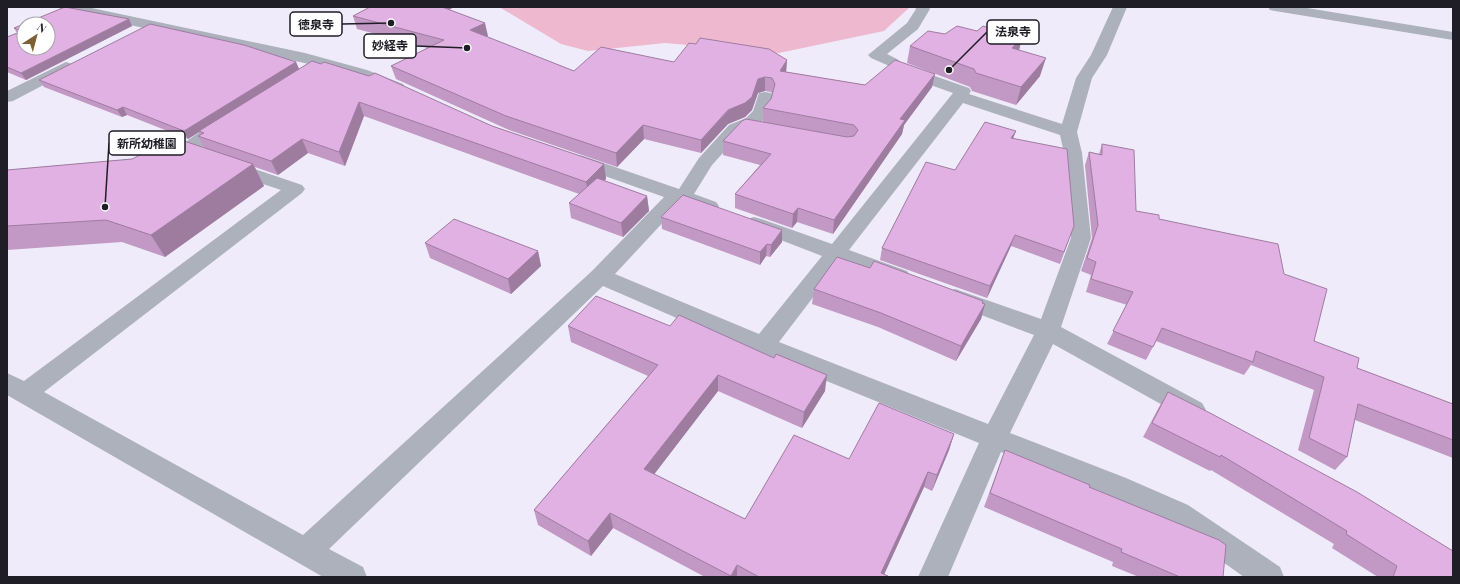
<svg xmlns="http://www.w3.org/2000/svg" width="1460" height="584" viewBox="0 0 1460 584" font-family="'Playfair Display','Noto Sans JP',serif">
	<rect width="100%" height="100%" fill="#efebfb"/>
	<path fill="#eeb9cf" d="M499 7H910L884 31 779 53 665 43 588 51 561 44Z"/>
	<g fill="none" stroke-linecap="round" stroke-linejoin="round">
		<path fill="#acb1bc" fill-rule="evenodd" d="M59 7H87L305 53 367 70 403 84 405 87 403 90 397 92 355 76 318 66 66 11 61 10Z
			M915 7H929L930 9 918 29 887 54 897 59 906 66 969 88 971 91 969 94 1062 124 1076 78 1091 55 1113 7H1127L1107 55 1092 78 1077 132 1082 153 1091 238 1061 327 1202 403 1206 410 1202 417 1193 420 1184 417 1053 344 1010 433 1126 478 1188 505 1280 567 1284 577H1244L1168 523 1106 494 1001 452 948 577H918L979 443 755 352 603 286 329 549 363 567 367 577H323L7 395V373L24 381 281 190 186 158 183 154 184 145 187 141C199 133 216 118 231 121L234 125 231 129 202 147 201 151 302 185 305 189 302 193 44 392 303 535 592 271 664 197 571 164 568 160 571 156 577 155 583 156 679 189 699 158 729 125 746 118 753 111 759 93 765 92 771 93 773 97 769 112 767 116 758 126 741 133 712 165 694 194 716 202 719 206 716 210 709 212 681 203 615 274 759 334 822 256 747 227 744 223 747 219 754 217 761 219 832 244 953 93 894 72 887 65 871 58 868 55 907 23 916 9ZM963 103 1060 135 1064 153 1071 238 1041 319 955 289 947 292 944 297 947 302 1034 335 988 424 779 342 840 262 891 281 899 283 907 281 910 276 907 271 849 250Z
			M1268 7H1301L1453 32V40L1275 11 1270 10Z
			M66 62 72 64 74 67 72 70 13 101 7 102V91Z"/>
	</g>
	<path fill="#c298c4" d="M370 7H454L449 10 488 36 486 37 574 71 674 62 787 60 786 72 865 85 935 74 932 87 904 125 902 134 833 234 797 222 792 228 735 208V194L760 165 723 155V141L763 122V108L771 99 772 94 771 92 765 91 758 93 752 110 745 117 728 124 701 153 644 139 617 167 509 130 396 79 391 66 428 48 357 29 353 16Z
		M129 19 132 26 26 80 7 72V37L17 33 14 28Z
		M910 46 1019 50 1040 76 1016 105 972 91 970 87 907 63Z
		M296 62 299 69 492 126 604 164 606 179 604 181 647 196 649 211 623 237 571 218 569 203 579 194 364 116 345 166 308 153 278 175 255 167 264 186 165 257 122 242 7 250V170L132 159 204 148 198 136 201 135 199 132 188 139 127 115 122 117 44 87 39 80Z
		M1016 131 1013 138 1074 226 1060 264 1011 246 987 298 880 260 882 248 955 170Z
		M1102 144 1136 211 1159 219 1284 274 1314 341 1357 368 1453 404V458L1355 420 1347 457 1335 470 1298 450 1314 390 1251 365 1244 375 1156 341 1146 360 1107 344 1127 305 1086 292 1091 275 1081 271 1092 238 1085 165 1089 152 1099 154Z
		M661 217 782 242 770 257 766 256 760 265 662 229Z
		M425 243 538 251 541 266 511 294 430 258Z
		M814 289 982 303 985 304 981 319 956 361 878 327 812 304Z
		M568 326 825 391 802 428 718 391 654 474 745 519 849 459 954 434 949 450 932 491 924 487 884 574 888 577H705L613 528 591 556 538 525 534 510 648 376 571 342Z
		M1168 392 1453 577H1378L1332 548 1334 544 1211 470 1210 471 1143 437 1159 407Z
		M1005 450 1089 487 1223 577H1139L1112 566 1113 562 984 507Z"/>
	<path fill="#9e7ca0" d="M435 7H454L437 16Z
		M129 19 132 26 26 80 21 73Z
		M485 23 488 36 473 43 470 30Z
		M1022 38 1018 55 1012 48Z
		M1046 58 1040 76 1016 105 1021 87Z
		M787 60 786 73 780 71Z
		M296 62 299 69 188 139 184 131Z
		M935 74 932 87 904 125 902 134 833 234 834 220 900 119Z
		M765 77V91L758 93 752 110 745 117 728 124 701 153V140L758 79Z
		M359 102 364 116 345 166 339 152Z
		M123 107 127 115 122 117 117 110Z
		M643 125 644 139 617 167 616 153Z
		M1016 131 1012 141 1011 138Z
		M302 139 308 153 278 175 271 161Z
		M253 164 264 186 165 257 151 235Z
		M604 164 606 179 589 197 586 182Z
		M647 196 649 211 623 237 621 223Z
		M798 208 797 222 792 228 793 214Z
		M782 230V242L770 257 771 245Z
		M1015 235 1011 246 987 298 990 286Z
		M767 244 766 256 760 265V252Z
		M538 251 541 266 511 294 508 279Z
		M985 304 981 319 956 361 961 346Z
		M718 375V391L646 485 644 469Z
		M827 375 825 391 802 428 804 412Z
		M954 434 949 450 932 491 937 475Z
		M928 472 924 487 883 577 881 573Z
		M610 513 613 528 591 556 588 541Z
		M737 565V577H731V576Z"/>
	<path fill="#e1b1e4" stroke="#9e7ca0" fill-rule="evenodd" d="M65 7 129 19 21 73 7 67V37L23 31 14 28ZM24 24H48V48H24Z
		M370 7H442L485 23 470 30 574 71 601 47 674 62 689 43 696 44 700 38 769 49 787 60 780 71 865 85 895 60 935 74 900 119 905 120 834 220 798 208 793 214 735 194 771 154 723 141 742 121 746 119 847 137 854 136 858 130 854 125 763 108 771 99 775 84 772 78 765 77 758 79 752 97 745 103 728 110 701 140 643 125 616 153 506 116 391 66 444 40 353 16Z
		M150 24 244 45 296 62 184 131 123 107 117 110 39 80Z
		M957 26 977 31 983 26 1022 38 1012 48 1046 58 1021 87 976 73 974 69 910 46 928 31 945 34Z
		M312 61 321 64 324 62 369 76 375 73 492 126 604 164 586 182 359 102 339 152 302 139 271 161 198 136 204 133 199 131Z
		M985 122 1016 131 1011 138 1067 149 1074 226 1064 252 1015 235 990 286 882 248 926 162 955 170Z
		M175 138 253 164 151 235 106 220 7 226V170L132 159Z
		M1102 144 1134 150 1136 211 1159 215V219L1278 244 1284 274 1327 289 1314 341 1359 358 1357 368 1453 404V440L1358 404 1347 457 1309 438 1324 377 1256 351 1253 362 1162 328 1153 347 1113 331 1133 292 1091 279 1096 262 1087 258 1098 225 1089 152 1102 155Z
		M597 178 647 196 621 223 569 203Z
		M683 195 782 230 771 245 767 244 760 252 661 217Z
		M454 219 538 251 508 279 425 243Z
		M837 257 870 268 874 261 983 301 982 303 985 304 961 346 881 313 814 289Z
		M596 296 670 326 679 315 774 358 776 354 827 375 804 412 718 375 644 469 745 519 794 435 849 459 879 403 954 434 937 475 928 472 881 573 888 576V577H759L737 565 731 576 610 513 588 541 534 510 658 365 568 326Z
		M1168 392 1212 414 1357 492 1453 551V577H1393L1397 566 1346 534 1347 531 1221 455 1220 457 1152 423Z
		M1005 450 1090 485 1089 487 1219 540 1226 545 1223 577H1180L1121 552 1122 549 990 493Z"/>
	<path fill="none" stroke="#1f1d26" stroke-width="1.5" d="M391 23L342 24M949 70L987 32M467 48L416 46M105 207L109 143"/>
	<g fill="#1f1d26" stroke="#fff" stroke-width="1.5">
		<circle cx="391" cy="23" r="4"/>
		<circle cx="949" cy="70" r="4"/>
		<circle cx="467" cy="48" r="4"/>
		<circle cx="105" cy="207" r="4"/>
	</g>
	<g fill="#fff" stroke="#1f1d26" stroke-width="1.5">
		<rect x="290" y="12" width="52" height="24" rx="4"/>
		<rect x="987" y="20" width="52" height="24" rx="4"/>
		<rect x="364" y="34" width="52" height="24" rx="4"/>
		<rect x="109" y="131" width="76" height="24" rx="4"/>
	</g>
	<g font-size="12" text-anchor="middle" font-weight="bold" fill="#1f1d26">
		<text x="316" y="29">徳泉寺</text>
		<text x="1013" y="36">法泉寺</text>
		<text x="390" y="50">妙経寺</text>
		<text x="147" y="148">新所幼稚園</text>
	</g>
	<rect width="1460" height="584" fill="none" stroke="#1f1d26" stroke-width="16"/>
	<g transform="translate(36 36) rotate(36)"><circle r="19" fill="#ffffff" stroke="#a5a5a8"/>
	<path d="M0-3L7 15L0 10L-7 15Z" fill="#7c5f32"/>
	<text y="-6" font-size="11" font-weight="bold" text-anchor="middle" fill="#1f1d26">N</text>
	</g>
</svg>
